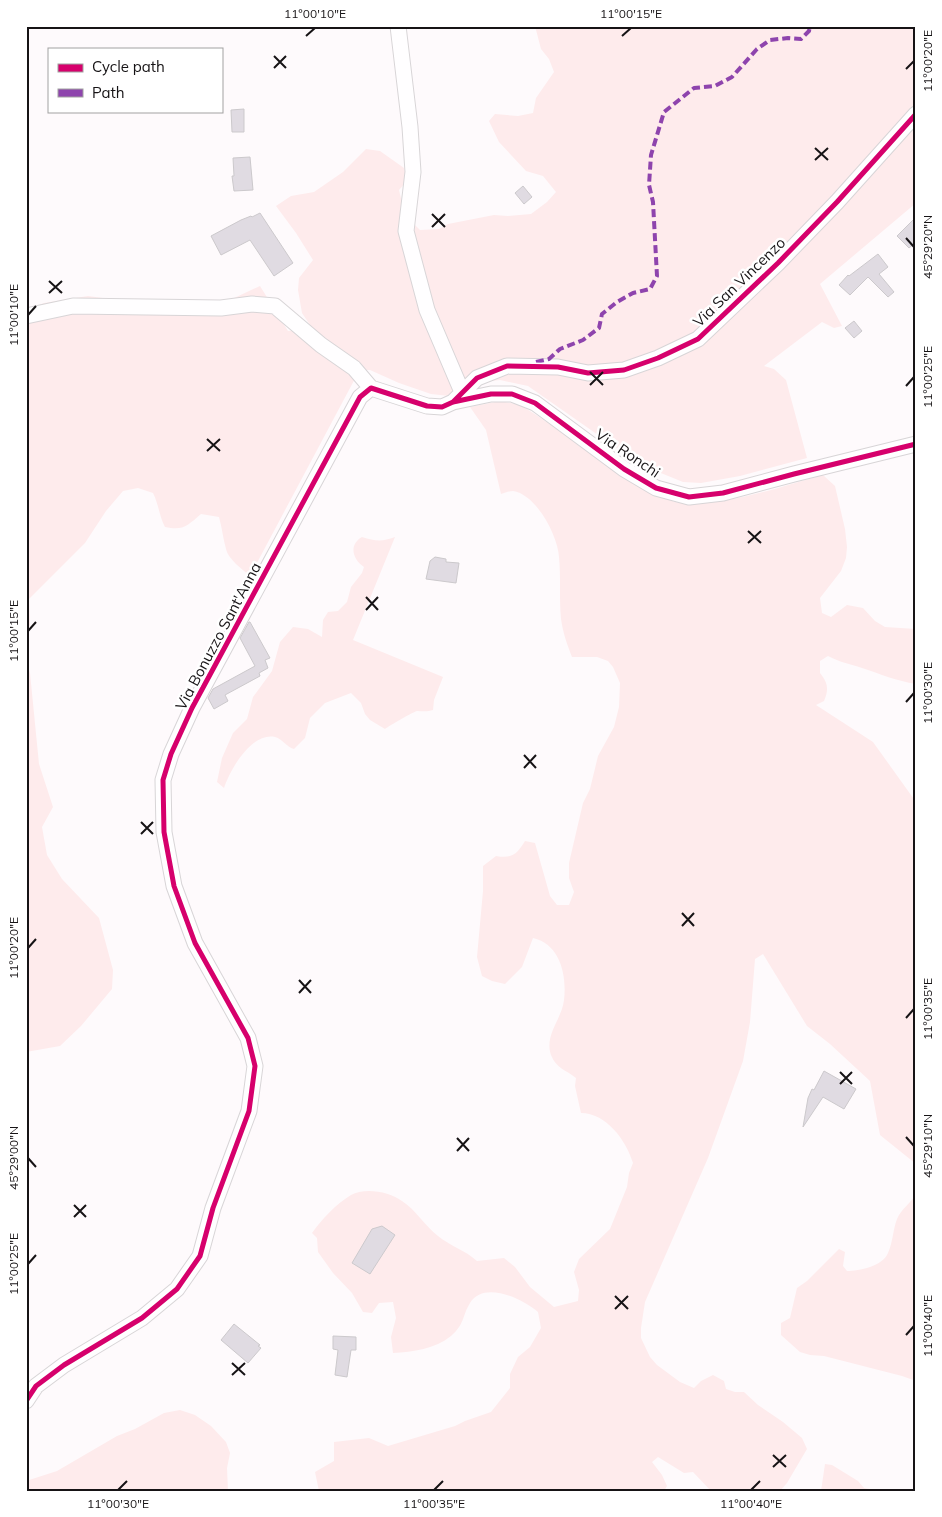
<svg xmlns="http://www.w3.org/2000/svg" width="942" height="1517" viewBox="0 0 942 1517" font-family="Mulish,sans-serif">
	<rect width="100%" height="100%" fill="#fefafc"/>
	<path fill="#feebec" d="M535 26H916V203L820 284 842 326 834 328 822 322 764 366 774 369 786 380 807 458 740 476 701 483 683 482 641 465 528 386 500 380 490 381 457 389 449 396 431 394 399 383 370 370H364L358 373 250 576C242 569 228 559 226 549 223 538 222 528 219 517L201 514C187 526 183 531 165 527 159 516 159 505 153 493L138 488 123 491 106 511 85 543 29 599 30 625 26 633V310L44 303 88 296 132 302 215 307 260 286 288 331 312 328 302 313 298 290 299 278 313 260 296 233 276 206 291 196 314 192 343 172 366 149 380 151 404 168 407 181 399 190 405 215 420 230 439 229 448 224 494 215 508 216 531 214 547 202 556 192 543 176 526 171 499 142 489 121 495 114 518 116 533 113 536 98 554 72 549 59 541 49Z
		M500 401 520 405C565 431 603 469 650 491 660 496 671 502 682 503 723 507 783 486 823 475L835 486 845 529 847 547 846 558 841 571 820 598 822 613 831 617 847 605 863 608 875 621 885 627 916 629V684C897 681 880 674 862 668 850 664 839 662 828 656L820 661V673C828 683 829 689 824 701L816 705 873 742 916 802V1164L880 1135 870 1081 830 1044 807 1026 763 954 755 959 750 1022 743 1061 708 1158 645 1302 641 1328V1338L650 1357 657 1365 680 1382 694 1388 701 1381 713 1375 724 1381 726 1389 735 1392H744L758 1405 783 1422 802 1438 807 1449 787 1483 780 1491H711L693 1472 684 1473 658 1457 652 1462 662 1475 667 1486 664 1491H319L315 1472 334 1461V1442L369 1438 388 1446 455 1426 465 1421 491 1412 510 1388V1374L518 1357 530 1347 541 1328 538 1312C523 1299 484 1280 470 1303 462 1316 465 1324 451 1336 435 1349 413 1352 393 1353L391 1337 396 1318 393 1302 379 1303 372 1313 363 1312 352 1293 333 1273 318 1252 317 1238 312 1233C322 1219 336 1204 351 1195 365 1187 390 1192 402 1201 416 1210 425 1226 438 1236 450 1246 465 1250 477 1261L504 1258 515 1267 530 1287 554 1307 578 1301 579 1290 574 1272 579 1259 610 1229 627 1187 629 1173 633 1163C626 1140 606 1113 581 1113L575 1086 576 1078C566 1070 556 1068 551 1055 544 1035 562 1019 564 1000 567 975 560 944 533 938L522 967 505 984 492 981 482 976 477 957 483 891V866L496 856C512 859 517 854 525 841L535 843 550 896 557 905H569L574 892 569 878V863L583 803 590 789 598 756 614 727 619 707 620 683 613 667 608 661 597 657H572C567 644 563 633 561 619 559 599 561 578 559 557 558 536 536 494 513 491 509 491 505 493 501 494L486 430 470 407Z
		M362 537C375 541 382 542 395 537L353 640 443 677 434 700 433 710C427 712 423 711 417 711 413 712 389 726 385 729L370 720 365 714 361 703 351 693 325 703 310 718 305 738 294 749C286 747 283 739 275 737 251 732 230 770 224 788L217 782 222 758 233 733 247 719 253 697 272 671 280 642 293 627 308 629 322 637 323 620 328 612 338 611 347 602 351 587 362 573 364 567C353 560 348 545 362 537Z
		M26 660 30 673 39 764 53 807 42 827 47 855 62 879 99 918 113 970 112 989 81 1026 60 1046 26 1052Z
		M916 1194V1381L902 1376 824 1356 810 1355 800 1352 781 1335V1323L790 1318 797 1288 807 1281 839 1249 845 1252 843 1266 847 1271C859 1271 883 1266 888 1253 893 1242 893 1229 897 1219 901 1209 911 1203 916 1194Z
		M180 1410 195 1415 211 1426 226 1442 230 1453 227 1468 228 1491H26V1481L57 1471 117 1436 135 1429 164 1413Z
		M825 1464 832 1465 858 1481 864 1488 880 1491H821Z"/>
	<path fill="#e0dbe2" stroke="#ccc9cc" d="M244 109V132H232L231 110Z
		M250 157 253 190 234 191 232 176H234L233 158Z
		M523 186 532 197 524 204 515 193Z
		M260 213 293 263 274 276 250 240 221 255 211 236 241 220 251 216 252 217Z
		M916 217V242L909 248 897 236Z
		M878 254 888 267 879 274 894 292 888 297 868 277 850 295 839 285 848 275 849 276Z
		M854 321 862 331 854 338 845 328Z
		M435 557 446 559V562L459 563 456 583 426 579 430 561Z
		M249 622H250L270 658 265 660 268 668 259 673 260 676 225 695 228 701 214 709 208 698 213 689 255 666 240 638Z
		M824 1071 856 1089 844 1109 823 1097 803 1127 808 1098 812 1089 814 1090Z
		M382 1226 395 1235 370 1274 352 1263 372 1229Z
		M234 1324 260 1345 258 1346 261 1348 248 1363 221 1340Z
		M333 1336 356 1337V1350H351L347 1377 335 1375 338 1350 333 1349Z"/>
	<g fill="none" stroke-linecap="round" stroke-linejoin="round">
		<defs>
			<path id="street" d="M398 26 410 127 413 172 406 231 427 310 462 392
				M26 316 73 306 221 308 252 304 275 306 321 345 354 368 371 388
				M453 402 477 378 507 366 558 367 588 373 624 370 658 358 698 339 778 263 837 202 916 114
				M26 1401 36 1386 64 1365 142 1318 177 1289 200 1256 213 1208 249 1111 255 1066 248 1038 195 943 174 886 164 832 163 780 171 754 192 708 360 397 371 388 427 406 442 407 453 402 491 394H512L535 403 624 469 656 488 689 497 723 493 794 474 916 444"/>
		</defs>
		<use href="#street" stroke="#d8d5d7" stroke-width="17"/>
		<use href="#street" stroke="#fffeff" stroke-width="15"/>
		<path stroke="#8e44ad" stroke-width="4" stroke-dasharray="8 4" stroke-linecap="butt" d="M536 362 549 359 560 349 583 340 599 328 602 314 617 302 633 293 650 289 657 276 653 202 649 185 651 155 664 112 694 88 715 86 732 77 757 49 770 40 788 38 801 39 809 31 810 26"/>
		<defs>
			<path id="cycleway" d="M453 402 477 378 507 366 558 367 588 373 624 370 658 358 698 339 778 263 837 202 916 114
				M26 1401 36 1386 64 1365 142 1318 177 1289 200 1256 213 1208 249 1111 255 1066 248 1038 195 943 174 886 164 832 163 780 171 754 192 708 360 397 371 388 427 406 442 407 453 402 491 394H512L535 403 624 469 656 488 689 497 723 493 794 474 916 444"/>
		</defs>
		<use href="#cycleway" stroke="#fff" stroke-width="8"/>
		<use href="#cycleway" stroke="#d6006c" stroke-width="5"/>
	</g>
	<path fill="none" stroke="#161315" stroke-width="2" d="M306 36 315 28M622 36 631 28M274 56 286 68M274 68 286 56M906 69 914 61M815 148 828 160M815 160 828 148M432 214 445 227M432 227 445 214M906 238 914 247M49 281 62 293M49 293 62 281M28 315 36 306M590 372 603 385M590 385 603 372M906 386 914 377M207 439 220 451M207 451 220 439M748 531 761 543M748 543 761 531M366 597 378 610M366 610 378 597M28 631 36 622M906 702 914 693M524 755 536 768M524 768 536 755M141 822 153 834M141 834 153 822M682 913 694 926M682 926 694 913M28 948 36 939M299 980 311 993M299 993 311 980M906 1018 914 1009M840 1072 852 1084M840 1084 852 1072M906 1137 914 1146M457 1138 469 1151M457 1151 469 1138M28 1158 36 1167M74 1205 86 1217M74 1217 86 1205M28 1264 36 1255M615 1296 628 1309M615 1309 628 1296M906 1335 914 1326M232 1363 245 1375M232 1375 245 1363M773 1455 786 1467M773 1467 786 1455M118 1490 127 1481M434 1490 443 1481M751 1490 760 1481"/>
	<g text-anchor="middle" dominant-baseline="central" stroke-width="5" stroke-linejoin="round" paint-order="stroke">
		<g font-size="15" fill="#161315" stroke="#fff">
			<text transform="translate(739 282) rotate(-44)">Via San Vincenzo</text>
			<text transform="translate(628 453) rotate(34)">Via Ronchi</text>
			<text transform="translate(218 636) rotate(-62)">Via Bonuzzo Sant'Anna</text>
		</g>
	</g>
	<rect width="942" height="1517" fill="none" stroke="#ffffff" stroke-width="55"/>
	<rect x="48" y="48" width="175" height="65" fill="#ffffff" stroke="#a2a1a1"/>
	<rect x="58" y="64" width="25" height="8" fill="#d6006c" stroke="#a2a1a1"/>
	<text x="92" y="72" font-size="15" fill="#161315">Cycle path</text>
	<rect x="58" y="89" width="25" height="8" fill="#8e44ad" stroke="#a2a1a1"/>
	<text x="92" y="98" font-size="15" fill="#161315">Path</text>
	<rect x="28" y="28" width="886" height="1462" fill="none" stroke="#161315" stroke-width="2"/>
	<g font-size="12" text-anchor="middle" fill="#161315">
		<text x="315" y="18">11°00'10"E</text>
		<text x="631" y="18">11°00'15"E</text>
		<text transform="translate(928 61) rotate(-90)" y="4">11°00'20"E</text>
		<text transform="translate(928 247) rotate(-90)" y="4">45°29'20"N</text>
		<text transform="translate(14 315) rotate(-90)" y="4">11°00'10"E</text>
		<text transform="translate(928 377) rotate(-90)" y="4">11°00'25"E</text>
		<text transform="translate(14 631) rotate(-90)" y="4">11°00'15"E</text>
		<text transform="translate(928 693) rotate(-90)" y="4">11°00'30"E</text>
		<text transform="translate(14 948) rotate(-90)" y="4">11°00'20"E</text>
		<text transform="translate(928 1009) rotate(-90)" y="4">11°00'35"E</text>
		<text transform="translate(928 1146) rotate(-90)" y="4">45°29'10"N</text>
		<text transform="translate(14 1158) rotate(-90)" y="4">45°29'00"N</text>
		<text transform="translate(14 1264) rotate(-90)" y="4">11°00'25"E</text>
		<text transform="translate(928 1326) rotate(-90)" y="4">11°00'40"E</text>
		<text x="118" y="1508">11°00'30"E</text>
		<text x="434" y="1508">11°00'35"E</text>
		<text x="751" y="1508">11°00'40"E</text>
	</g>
</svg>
